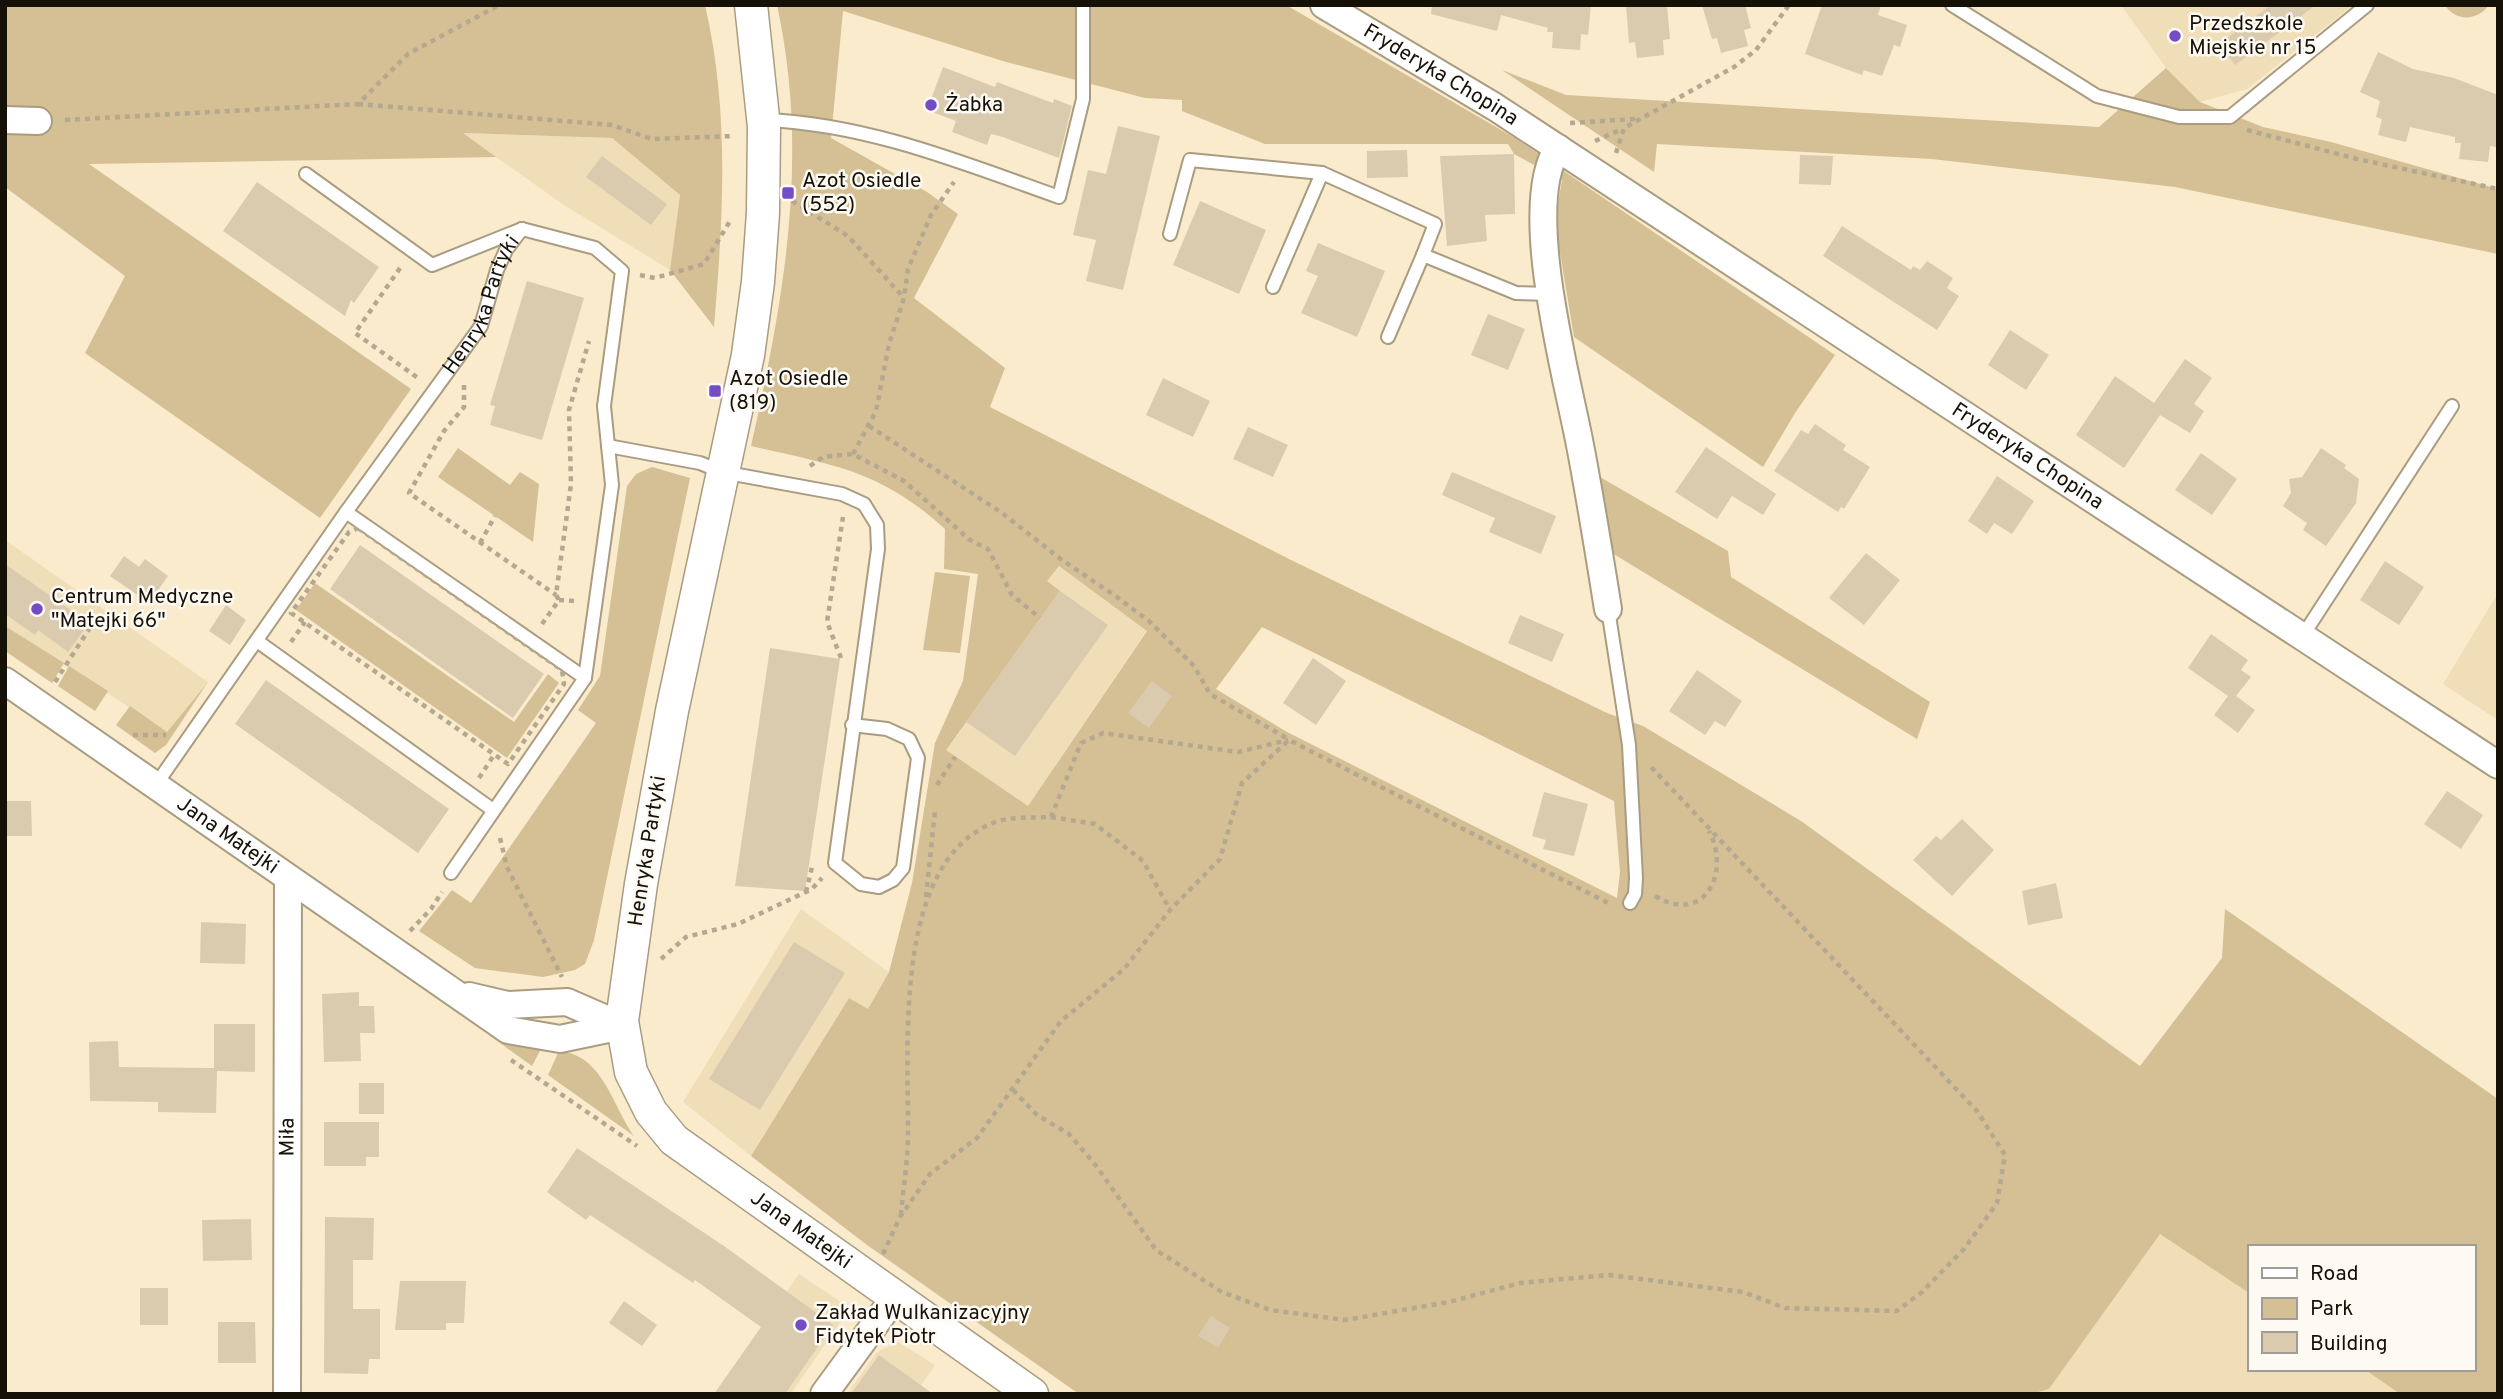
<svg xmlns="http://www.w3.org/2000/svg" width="2503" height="1399" viewBox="0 0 2503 1399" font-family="Overpass,sans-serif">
	<rect width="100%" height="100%" fill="#faebcd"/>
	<path fill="#f0deb9" d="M2121 5H2353L2247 89 2200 102 2166 68Z
		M462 133 612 138 680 195 670 270 564 205Z
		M5 540 208 682 167 732 5 626Z
		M1059 566 1147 630 1028 806 945 750 1060 591 1046 581Z
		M2498 593V720L2443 684Z
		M801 909 889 972 868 1009 849 998 751 1156 683 1102Z
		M2160 1233 2249 1293V1369H2364L2400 1394H2031L2049 1389Z
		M799 1274 850 1308 791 1394 716 1392Z
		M898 1342 935 1365 915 1394H847L877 1352Z"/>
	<path fill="#d5bf94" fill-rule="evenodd" d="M5 5H705C730 112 723 219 714 327L670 270 680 195 612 138 463 133 496 157 89 164 411 389 320 518 85 353 125 276 5 187Z
		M777 5H1286L1515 138 1835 355 1795 413 1763 467 1574 337 1555 222 1562 180 1514 154 1508 144H1265L1182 111V100L1145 98 1006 62 843 11 831 138 927 192 958 214 914 298 1005 368 990 407 1289 559 1607 713 1643 726 1801 821 2140 1066 2222 958 2225 909 2498 1099V1394H2400L2364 1369H2473V1247H2249V1293L2160 1234 2049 1389 2031 1394H1079L867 1245 751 1156 849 998 868 1009 889 972 912 883 935 743 963 681 978 574 944 569 945 529C880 470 833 465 751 446 784 298 810 157 777 5ZM1059 566 1147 631 1028 806 946 750 1060 591 1047 581ZM1262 627 1614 801 1620 872 1617 898 1287 732 1216 689Z
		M2445 5H2489C2478 21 2455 22 2445 5Z
		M2166 68 2200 102 2263 127 2331 142 2498 189V254L2175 187 1932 159 1657 144 1654 172 1502 70 1566 95 2099 127Z
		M458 448 510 485 520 472 539 484 533 542 438 477Z
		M652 467 690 478 594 940 585 964 575 970 543 977 475 968 419 931 452 890 471 903 596 723 578 710 600 676 627 486 636 474Z
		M1593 473 1728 551 1731 577 1930 702 1917 739 1612 553Z
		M935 572 970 576 960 653 923 650Z
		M315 583 514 722 548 674 559 683 507 758 296 610Z
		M5 626 64 663 52 683 5 651Z
		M69 666 108 691 95 711 58 686Z
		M208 682 166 745 155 753 116 725 130 706 167 732Z
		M489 1035 542 1047 532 1066Z
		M559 1051C603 1055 612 1105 634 1136L548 1075Z"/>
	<path fill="#dacbae" d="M1432 5H1591L1588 35 1581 34 1580 50 1552 48 1553 32H1547L1548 28 1501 15 1497 31 1431 14Z
		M1626 5H1667L1670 39 1663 40 1664 55 1637 58 1635 42 1629 43Z
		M1702 5H1745L1751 28 1744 30 1748 46 1721 53 1717 38 1712 39Z
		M1822 5H1881L1878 15 1907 25 1900 47 1894 45 1882 76 1864 70 1862 75 1805 54Z
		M2271 5H2316L2235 65 2219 44Z
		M2378 52 2413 69 2454 78 2498 95 2497 147 2490 146 2488 162 2459 159 2461 143H2455V137L2410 127 2406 142 2378 135 2382 119 2376 117 2380 101 2360 92Z
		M943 67 995 87 997 82 1053 103 1054 99 1072 106 1059 158 1003 137 991 134 987 145 952 132 956 121 927 110Z
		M1118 126 1160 136 1123 290 1086 281 1096 240 1073 235 1088 170 1106 174Z
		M1407 150 1408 177 1367 178V151Z
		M1514 154 1515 214 1485 215 1487 241 1447 246 1440 156Z
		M1800 155 1833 156 1831 185 1799 184Z
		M602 156 667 204 651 225 586 177Z
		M257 182 379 267 354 303 351 300 345 316 223 231Z
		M1200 201 1266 230 1239 294 1173 265Z
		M1842 226 1911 270 1913 266 1920 270 1927 261 1953 278 1947 288 1959 296 1937 330 1823 256Z
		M1318 243 1385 271 1357 337 1301 313 1318 276 1306 271Z
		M527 281 584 298 542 440 490 425 495 406 490 405Z
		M1488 314 1525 329 1508 370 1471 355Z
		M2010 330 2049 355 2026 390 1988 365Z
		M2185 359 2212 378 2194 404 2204 411 2190 433 2160 415 2124 468 2076 435 2115 376 2154 403Z
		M1163 378 1210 401 1193 437 1146 415Z
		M1815 424 1846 445 1843 450 1870 467 1844 509 1841 507 1838 512 1774 471 1801 430 1808 434Z
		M1248 427 1288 445 1273 477 1233 459Z
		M1706 447 1776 494 1763 515 1732 496 1717 519 1675 492Z
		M2321 448 2346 465 2344 468 2359 479 2356 503 2326 546 2303 530 2307 523 2283 506 2291 493 2289 479 2302 477Z
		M2201 453 2237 479 2212 515 2175 490Z
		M1452 472 1556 516 1541 554 1489 532 1495 518 1442 495Z
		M1997 476 2034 501 2012 534 1994 523 1987 534 1968 521Z
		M360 545 544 674 513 718 330 589Z
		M1866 553 1900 580 1864 625 1829 598Z
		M124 556 139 567 145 559 168 576 149 603 110 576Z
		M2385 561 2424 587 2399 625 2360 600Z
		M5 564 89 623 68 652 38 630 35 635 5 614Z
		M1060 591 1108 625 1015 756 966 722Z
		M226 605 246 620 230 645 209 631Z
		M1520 615 1564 634 1552 662 1508 643Z
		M2211 634 2248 660 2241 670 2251 677 2236 696 2255 710 2238 733 2214 715 2228 696 2188 668Z
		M770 648 840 659 805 891 735 886Z
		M1313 658 1346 681 1316 725 1283 703Z
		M1697 670 1742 701 1725 727 1715 721 1705 735 1669 711Z
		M266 680 449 809 418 853 235 724Z
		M1152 681 1172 696 1149 728 1128 713Z
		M2447 791 2483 815 2461 849 2424 824Z
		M1544 792 1588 804 1574 856 1543 849 1546 840 1532 836Z
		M5 801H31L32 836H5Z
		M1962 819 1994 850 1952 896 1913 860 1936 836 1941 840Z
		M2056 883 2063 918 2028 925 2022 891Z
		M201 922 246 924 245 964 200 963Z
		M794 942 845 973 760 1110 709 1079Z
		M359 992V1006H374L375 1033H360L361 1061 324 1062 322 994Z
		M214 1024H255V1072L217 1071 216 1113 158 1112V1102L90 1101 89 1042 118 1041 119 1067 214 1068Z
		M359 1083H384V1114H359Z
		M324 1122H379V1157H366V1166H324Z
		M577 1148 724 1246 833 1325 785 1394H714L761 1327 695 1280 693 1283 590 1215 586 1220 547 1192Z
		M325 1217 374 1218 373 1260H353V1309H380V1359H369L368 1374 324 1373Z
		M251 1219 252 1260 203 1261 202 1220Z
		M400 1281H466L464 1323H446V1330H395Z
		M140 1288H168V1325H140Z
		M624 1301 657 1325 642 1346 609 1323Z
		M1211 1316 1230 1328 1218 1348 1198 1336Z
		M218 1322H255L256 1363H218Z
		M879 1355 933 1394H851Z"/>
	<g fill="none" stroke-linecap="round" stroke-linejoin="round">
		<defs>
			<g id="service">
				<path d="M1952 5 2097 96 2179 117H2230L2367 5"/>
				<path d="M765 120C868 124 963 163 1059 197L1083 99V5"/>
				<path d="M306 174 432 265 522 229"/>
				<path d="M1170 234 1190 160 1322 173 1435 224 1423 255 1516 293 1550 294"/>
				<path d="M1273 287 1322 173"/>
				<path d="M1388 337 1423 255"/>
				<path d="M608 446 700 463 722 472 842 494 864 504 877 525 878 549 835 863 861 884 879 887 893 880 903 868 918 758 909 739 887 729 852 725"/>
				<path d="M346 512 585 678"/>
				<path d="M1608 609 1629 745 1636 878 1635 894 1630 903"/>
				<path d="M2302 637 2452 406"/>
				<path d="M257 641 493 810"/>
				<path id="s1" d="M155 786 346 512 481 326 497 270 506 250 522 229"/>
				<path d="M451 873 585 678 612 485 604 406 622 271 595 248 522 229"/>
			</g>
			<g id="minor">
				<path id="s2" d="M1324 5 1495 107 2498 765"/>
				<path d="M5 120 38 121"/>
				<path d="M1558 148C1520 204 1566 373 1579 440 1590 496 1599 553 1608 609"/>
				<path id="s3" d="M5 681 508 1030 560 1039 622 1026"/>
				<path d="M469 996 507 1005 567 1002 622 1026"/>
				<path id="s4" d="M287 1394 288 879"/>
				<path d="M824 1394 895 1297"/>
			</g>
			<g id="tertiary">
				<path id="s5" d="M751 5 764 127 763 213 758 282 748 355 672 711 641 884 622 1021 631 1072 651 1112 674 1140 1032 1394"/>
			</g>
		</defs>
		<use href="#service" stroke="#a99c80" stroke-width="16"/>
		<use href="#minor" stroke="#a99c80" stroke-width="30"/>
		<use href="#tertiary" stroke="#a99c80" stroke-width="35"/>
		<path stroke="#b4a890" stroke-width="4.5" stroke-dasharray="5 5" stroke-linecap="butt" d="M358 104 612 125 652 139 734 136
			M65 120 358 104 408 54 499 5
			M1570 123 1635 119
			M2247 130 2357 159 2498 189
			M1595 141 1622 129
			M1616 153 1624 128 1734 67 1756 50 1789 5
			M792 201 848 236 904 298
			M400 268 355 333 418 378
			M640 275 655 278 704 264 730 221
			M464 385V407L444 431 409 493 556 595
			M869 426 1002 513 1062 560 1114 595 1149 621 1194 666 1210 694 1288 739
			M853 454 876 411 889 344 904 298 908 269 931 215 954 182
			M810 466 823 457 853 454 904 481 970 540 988 549 1012 595 1040 618
			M358 528 562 670 564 684 508 764 291 613 349 532Z
			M480 543 495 516
			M559 600 575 601
			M542 624 559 600 556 595 571 484 569 410 589 341
			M291 642 305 622
			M841 658 827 622 843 517
			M55 682 93 623
			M133 735H166
			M479 778 494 755
			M937 785 955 757
			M1051 817 1095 824 1143 861 1170 910
			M500 838 507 867 562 977
			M806 892 813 863
			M1655 896C1705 926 1731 872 1709 831
			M926 897 935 811
			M410 931 431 909 442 892
			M661 959 686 937 738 924 812 889 822 878
			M511 1060 637 1146
			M1013 1090 1037 1115 1069 1134 1094 1163 1156 1250 1222 1292 1270 1310 1345 1320 1449 1302 1520 1283 1609 1275 1743 1292 1785 1308 1897 1311 1922 1292 1964 1249 1997 1203 2005 1155 1977 1111 1650 766
			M901 1215C903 1188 908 1161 908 1135 909 1047 892 864 993 823 1009 816 1034 818 1051 817L1081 743 1103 733 1238 752 1288 740
			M883 1254 900 1217 930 1174 977 1138 1061 1021 1124 969 1170 910 1220 859 1242 783 1289 740 1610 904"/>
		<use href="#service" stroke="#fff" stroke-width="12"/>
		<use href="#minor" stroke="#fff" stroke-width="26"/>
		<use href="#tertiary" stroke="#fff" stroke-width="32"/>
	</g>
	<g fill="#744cc4" stroke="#fdfaf4" stroke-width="2.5">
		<circle cx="2175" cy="36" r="7"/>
		<circle cx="931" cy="105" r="7"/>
		<rect x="781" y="186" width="14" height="14" rx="3.5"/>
		<rect x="708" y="384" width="14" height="14" rx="3.5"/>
		<circle cx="37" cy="609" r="7"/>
		<circle cx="801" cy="1325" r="7"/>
	</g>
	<g text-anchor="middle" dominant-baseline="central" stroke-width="5" stroke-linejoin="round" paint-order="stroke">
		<g font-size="21" fill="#161107" stroke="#fdfaf4" text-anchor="start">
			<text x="2189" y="24">Przedszkole<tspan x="2189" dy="24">Miejskie nr 15</tspan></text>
			<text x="945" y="105">Żabka</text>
			<text x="802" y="181">Azot Osiedle<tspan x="802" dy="24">(552)</tspan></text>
			<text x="729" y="379">Azot Osiedle<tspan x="729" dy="24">(819)</tspan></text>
			<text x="51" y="597">Centrum Medyczne<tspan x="51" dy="24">"Matejki 66"</tspan></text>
			<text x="815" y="1313">Zakład Wulkanizacyjny<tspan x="815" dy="24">Fidytek Piotr</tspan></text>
		</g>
		<g font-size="21" fill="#161107" stroke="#fdfaf4">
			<text stroke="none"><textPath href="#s2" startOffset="136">Fryderyka Chopina</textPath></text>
			<text stroke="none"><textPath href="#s1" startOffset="583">Henryka Partyki</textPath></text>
			<text stroke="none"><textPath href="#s2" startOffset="836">Fryderyka Chopina</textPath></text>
			<text stroke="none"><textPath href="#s3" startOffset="271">Jana Matejki</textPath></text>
			<text transform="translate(648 851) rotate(-81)">Henryka Partyki</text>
			<text stroke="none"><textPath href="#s4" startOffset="257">Miła</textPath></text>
			<text stroke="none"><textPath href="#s5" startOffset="1318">Jana Matejki</textPath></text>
		</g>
	</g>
	<rect width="2503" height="1399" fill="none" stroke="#161107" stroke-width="14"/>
	<rect x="2248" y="1245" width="228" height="126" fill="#fdfaf4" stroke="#a19d95" stroke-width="2"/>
	<rect x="2262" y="1268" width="35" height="10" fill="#ffffff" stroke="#a19d95" stroke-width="2"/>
	<text x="2310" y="1280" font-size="21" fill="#161107">Road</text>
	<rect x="2262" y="1298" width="35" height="21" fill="#d5bf94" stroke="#a19d95" stroke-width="2"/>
	<text x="2310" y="1315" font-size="21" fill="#161107">Park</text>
	<rect x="2262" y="1332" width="35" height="21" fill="#dacbae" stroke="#a19d95" stroke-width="2"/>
	<text x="2310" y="1350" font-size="21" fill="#161107">Building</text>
</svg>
